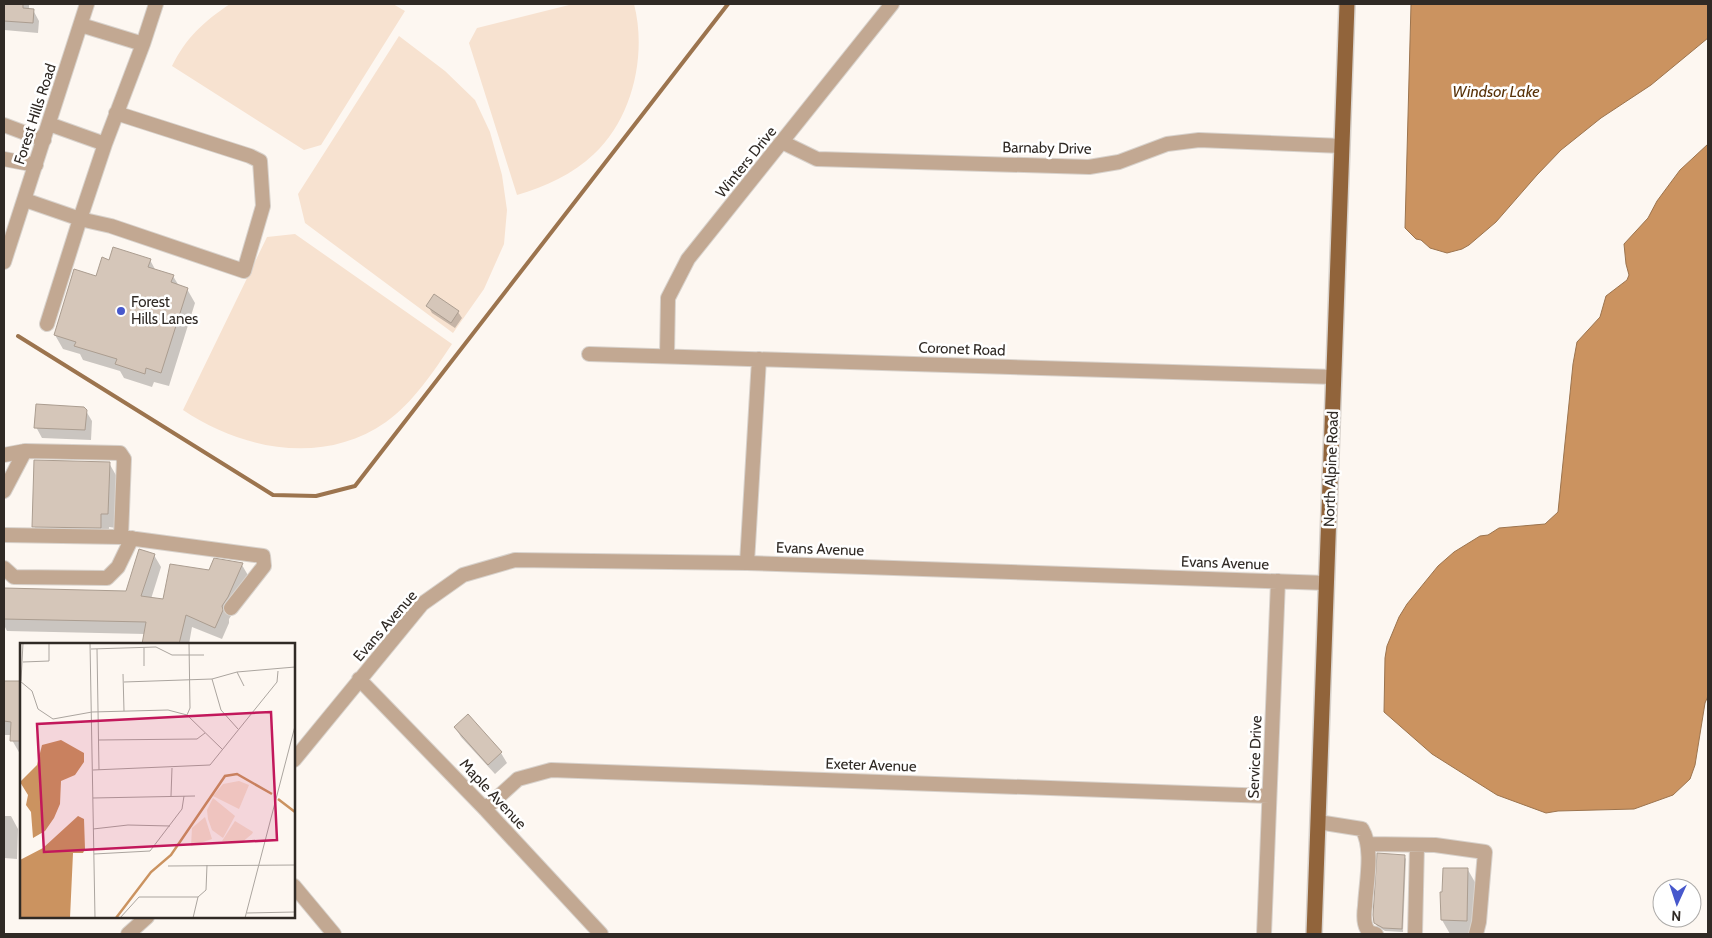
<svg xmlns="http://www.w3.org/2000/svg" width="1712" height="938" viewBox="0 0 1712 938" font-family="Cabin,sans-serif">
	<rect width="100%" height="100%" fill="#fdf7f1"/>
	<path fill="#f7e2d0" d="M230 4H393L405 11 321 145 304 150 172 66C186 38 203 22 230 4Z
		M573 4H634C647 54 633 118 594 154 573 174 545 187 517 195L469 43 477 28Z
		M399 36 445 71 475 100 490 132 502 175 507 210 504 244 484 289 453 333 305 223 298 194Z
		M295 234 452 344C434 371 413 403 386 422 323 466 243 450 183 410L267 237Z"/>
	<path fill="#cb9360" stroke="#9c744e" d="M1411 4H1708V38L1651 85 1601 118 1561 150 1537 175 1496 222 1469 245 1462 249 1447 253 1430 248 1421 240 1416 239 1405 228Z
		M1708 144V696L1705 703 1695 765 1690 779 1673 795 1634 809 1558 811 1546 813 1497 795 1432 754 1384 712 1385 658 1387 646 1399 617 1407 604 1438 566 1454 552 1480 536 1488 535 1499 528 1545 524 1558 512 1573 364 1577 342 1600 317 1606 296 1627 280 1629 275 1626 264 1624 244 1648 218 1657 201 1680 170Z"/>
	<path fill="#0003" d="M4 4H29V10H33L39 21 38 33 4 30Z
		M150 260 156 271 173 276 179 286 187 289 195 303 169 386 154 382 152 387 124 378 120 371 83 360 80 354 63 349 55 335 96 277 110 262Z
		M428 306 458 312 462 318 455 328 432 313Z
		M86 411 92 421 91 440 42 438 36 427Z
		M109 463 117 477 116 528 109 527 108 542 42 540 34 526Z
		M154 555 161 567 151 599 164 601 210 572 242 565 249 577 235 610 229 619V623L222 639 192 627 189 644H143L145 634 7 631 4 625V590L127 592Z
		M4 679 5 682H21V754H20L12 740V735H4Z
		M468 716 501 753 507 763 495 774 461 737 455 727Z
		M4 816H11L18 829 17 859 4 858Z
		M1404 856 1406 859 1403 932 1385 931 1377 926 1375 923Z
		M1468 870 1476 884 1475 934H1450L1442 920Z"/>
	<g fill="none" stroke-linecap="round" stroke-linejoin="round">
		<path stroke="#9c744e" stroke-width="4" d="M18 336 273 495 316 496 355 486 728 4"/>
	</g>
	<path fill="#d5c6b9" stroke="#ab9d90" d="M4 4H23V8L34 9 33 23 4 21Z
		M113 247 151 259 148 267 174 275 171 282 188 288 161 373 146 368 145 374 115 364 117 359 74 346 76 342 54 335 74 269 96 276 102 257 109 260Z
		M434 294 459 311 451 323 426 306Z
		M36 404 84 407 87 410 85 430 34 428Z
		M34 460 110 462 108 514H101V528L32 527Z
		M139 549 155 554 141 596 163 599 170 564 209 570 214 558 243 563 228 597 222 606 223 610 215 628 186 615 179 644H142L146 622 4 619V588L126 591Z
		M4 681H21V741H10L11 722 4 721Z
		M468 714 502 752 488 765 454 727Z
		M1377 853 1405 855 1402 929 1383 928 1374 923 1373 915Z
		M1443 868H1468L1467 921 1441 920 1440 892H1442Z"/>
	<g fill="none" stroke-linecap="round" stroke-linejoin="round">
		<defs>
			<path id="minor" d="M143 44 156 4
				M49 124 105 144 143 44 81 25
				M4 125 44 140
				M782 142 817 159 1089 167 1119 162 1167 144 1199 140 1342 146
				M4 159 36 165
				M25 200 80 219 105 144
				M4 262 87 4
				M47 324 80 219 111 226 244 271 263 206 260 161 250 156 116 113
				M589 354 1334 377
				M667 356 668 298 688 259 892 4
				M4 455 25 451 120 453 124 459 121 537
				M4 491 25 451
				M4 535 121 537 263 556 264 566 231 608
				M747 563 759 359
				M4 568 14 577 107 578 118 567 132 538
				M359 679 485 809 601 934
				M294 760 422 604 463 575 515 560 747 563 1326 583
				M485 809 518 779 551 770 1269 796
				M1318 822 1362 829C1374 849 1366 883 1365 906 1364 913 1363 922 1367 929 1369 933 1372 933 1376 934
				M1368 844 1435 845 1485 852 1479 922 1476 934
				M294 886 334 934
				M128 934 147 917
				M1264 934 1278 581
				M1415 934 1417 845"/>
			<path id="major" d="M1314 934 1347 4"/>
		</defs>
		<use href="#minor" stroke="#d8d2cc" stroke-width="16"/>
		<use href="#major" stroke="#d8d2cc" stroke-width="18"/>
		<use href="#minor" stroke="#c2a892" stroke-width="14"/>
		<use href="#major" stroke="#91643b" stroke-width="15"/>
	</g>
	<circle fill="#4758cc" stroke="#fff" stroke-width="2" cx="121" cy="311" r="5"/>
	<g text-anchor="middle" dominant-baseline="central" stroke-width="5" stroke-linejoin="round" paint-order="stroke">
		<g font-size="15" fill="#302a25" stroke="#fff">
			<text transform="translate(35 114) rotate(-72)">Forest Hills Road</text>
			<text transform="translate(1047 148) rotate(1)">Barnaby Drive</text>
			<text transform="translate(746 162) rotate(-51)">Winters Drive</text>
			<text transform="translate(962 349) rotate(2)">Coronet Road</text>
			<text transform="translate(1331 469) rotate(-88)">North Alpine Road</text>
			<text transform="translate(820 549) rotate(2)">Evans Avenue</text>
			<text transform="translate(1225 563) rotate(2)">Evans Avenue</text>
			<text transform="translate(385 626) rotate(-49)">Evans Avenue</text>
			<text transform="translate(1255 757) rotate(-88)">Service Drive</text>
			<text transform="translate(871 765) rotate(2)">Exeter Avenue</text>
			<text transform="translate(493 794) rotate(47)">Maple Avenue</text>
		</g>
		<g font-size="15" fill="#302a25" stroke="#fff" text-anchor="start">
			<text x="131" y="302">Forest<tspan x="131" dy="17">Hills Lanes</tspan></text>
		</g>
		<g font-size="16" font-style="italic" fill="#583208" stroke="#fff">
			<text x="1496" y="91">Windsor Lake</text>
		</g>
	</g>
	<g transform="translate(20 643)">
		<rect width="275" height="275" fill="#fdf7f1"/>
		<path d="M219 138 229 142 219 166 193 153 203 141ZM193 155 215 173 203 195 192 187 188 176 187 167ZM185 174 192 196 171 203 172 185ZM215 178 233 189 232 191 221 200 202 198Z" fill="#f7e2d0"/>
		<path d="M41 97 64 110V119L55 132 41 138 40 161 34 175 25 188 13 195 11 169 6 162 8 152 0 139 17 122 22 102ZM58 173 64 176 65 206 63 210H53L50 275H0V217L23 205Z" fill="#cb9360"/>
		<path fill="none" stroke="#cb9360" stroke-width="2.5" d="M258 156 275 169M96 275 131 229 151 212 205 133 217 131 252 151"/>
		<path fill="none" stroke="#aba59f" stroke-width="1" d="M70 0 75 275M124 5V23M71 6 136 4 152 12H184M77 6 79 127M3 19 29 18V0M217 29 224 43M103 31 104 68M192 36 201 67 218 86M0 38 12 48 18 66 33 76 72 69 148 67 167 72 203 107M1 38 3 0M104 39 192 36 217 29 275 24M167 72 170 65 169 0M79 97 177 96 185 90M73 127 190 122 257 39 258 28M151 153 152 125M73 155 175 153M73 186 108 182 150 183M74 211 130 208 162 166 164 153M148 223 275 222M227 270 275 269M100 275 119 254H178M173 275 178 254 186 247 187 222M225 275 275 83"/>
		<path fill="#c2185b" fill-opacity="0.15" stroke="#c2185b" stroke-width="2.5" d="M251 69 257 197 24 209 17 81Z"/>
		<rect width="275" height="275" fill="none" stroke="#302a25" stroke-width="2.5"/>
	</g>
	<rect width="1712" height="938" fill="none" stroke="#302a25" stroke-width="10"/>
	<g transform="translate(1677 903) rotate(183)"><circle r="24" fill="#ffffff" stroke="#acaaa8"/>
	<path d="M0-4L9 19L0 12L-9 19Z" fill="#4758cc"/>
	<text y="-8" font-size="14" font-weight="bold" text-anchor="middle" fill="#302a25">N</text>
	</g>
</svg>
